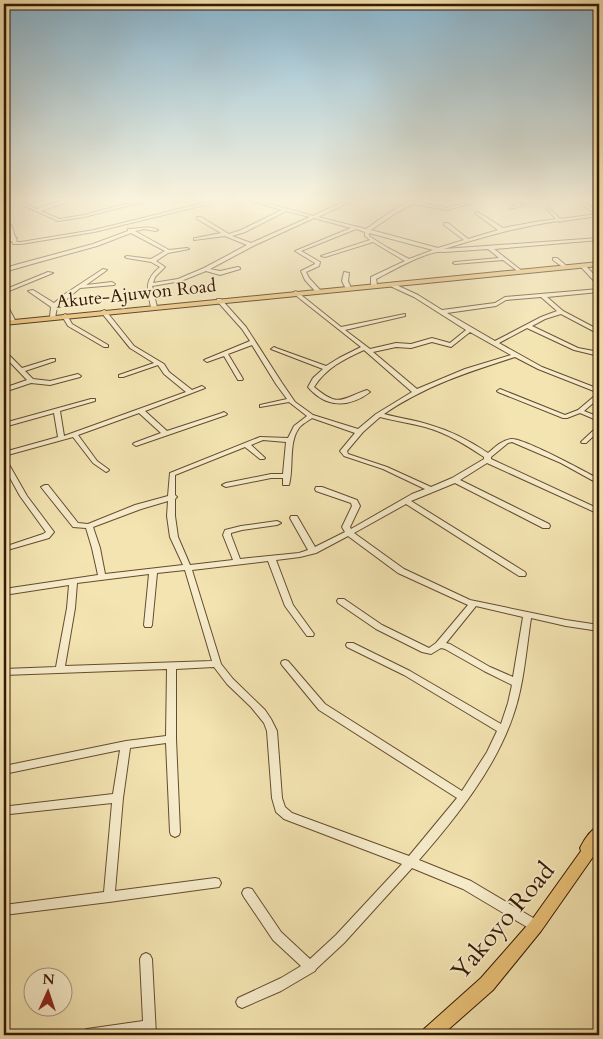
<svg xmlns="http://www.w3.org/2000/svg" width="603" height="1039" viewBox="0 0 603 1039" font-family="Cardo,serif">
	<rect width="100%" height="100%" fill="#f3e4b1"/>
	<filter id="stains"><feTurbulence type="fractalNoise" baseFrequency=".004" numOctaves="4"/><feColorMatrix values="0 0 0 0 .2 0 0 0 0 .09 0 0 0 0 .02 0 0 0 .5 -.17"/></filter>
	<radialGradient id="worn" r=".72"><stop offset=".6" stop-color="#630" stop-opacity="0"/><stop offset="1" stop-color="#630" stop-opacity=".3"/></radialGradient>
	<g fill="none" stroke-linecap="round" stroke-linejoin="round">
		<defs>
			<path id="minor" d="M10 199H17L37 209 66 199H74L41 211 59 219 84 215 145 199H154L84 217 58 221Z
				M220 199H229L94 232 21 244H13L12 241 4 243V240L11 238 8 228 4 226V223L12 226 15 237 17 238 16 239 17 242H21L94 230Z
				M243 199H252L313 216 349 199H356L318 217 366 229C381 219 405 199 423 199L417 202 447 208 480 199H489L447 210 413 204 396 213 371 230 438 248 464 240 444 225V223H448L468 239 498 230 476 214V212H478L503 228 535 222 556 219 547 209 549 208 560 219 597 214 571 199H577L599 211V216L562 221 560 222 558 221C517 227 483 237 444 249L599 238V240L494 249 522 271V273H520L503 260 455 264 453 263 455 262 499 258 488 249 444 252C429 249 390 272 376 279L377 285 374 287 371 285V277L405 261 373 242 325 257 321 256 370 240 365 236V232L356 229 301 251 320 262 319 266 306 272 309 278 321 291 318 293 316 292 305 280 301 271 315 264V263L295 251 351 228 314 218 253 246 210 269 220 271 238 267 240 268V269L220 275 206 271 181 281 152 286 157 307 154 309 151 307C147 289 144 280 160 267L151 262 127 258 125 257 127 256 151 259 165 251 131 233 97 246 32 264 4 272V269L15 265 93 244 128 231V229C139 229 148 225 158 230L156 231 144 229 135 231 169 250 187 248 189 249 168 253 156 261 165 267 155 277 153 283 178 279 204 268 247 245 225 236 194 240V238H196L221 233 197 219V217H201L229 234 241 230 282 210ZM286 211 310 217 251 243 232 236 245 232ZM369 233 433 250 409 259 388 248 369 236Z
				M366 199H374L379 202 377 203Z
				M504 199H511L524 205 510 209V207L518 205Z
				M553 258H557L568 267 564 268 553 260Z
				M580 264H584L599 280V284H597L580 266Z
				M103 269 107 270 86 285 112 282 115 284 114 285 80 288 57 307 55 318 50 317 51 307 28 291 33 290 54 303 65 294Z
				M48 272 53 273 4 293V290Z
				M344 272 349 273 348 281 351 288 350 289H346L342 281Z
				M388 283H392L418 295 442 310 495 303 505 297 599 289V292L547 297 563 311 599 330V334L561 314 545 319 532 326 578 348 599 352V356L574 350 527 328 499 343 542 367 599 389V393L538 369 515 357C468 372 425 386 384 414 399 418 415 420 430 425 451 431 470 441 488 453 495 447 502 440 511 439 522 437 586 472 599 479V484L561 463 512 442 508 443 491 457V459L599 509V514L487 463 460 480 549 524 550 526 549 528H543L455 483 411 501 525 572 526 574 525 576H519L406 504 354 533 404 569 470 600 566 620 599 625V631L566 626 531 618C526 651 524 685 513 716 495 769 455 819 419 860L471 881 540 922 542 926 540 930 536 931 532 930 463 889 412 868 344 943 316 969 315 971 281 991 242 1008 238 1006 236 1002 238 998 281 978 301 966 273 940 244 897 242 893 244 889 248 888 252 889 281 932 310 959 336 935 402 864 284 819 276 812 272 798 267 731 264 723 251 707 227 684 214 667 176 669V739L180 832 179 835 175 837 171 835 170 832 166 743 130 748 123 798 115 891 215 878 219 879 221 883 219 887 109 902 4 915V905L104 892 112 803 10 814 6 813 5 810 6 807 10 806 113 794 120 750 4 774V766L126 741 166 736 167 669 4 675V669L56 667 67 608 69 585 4 595V589L98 575 92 548 86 528 73 527 41 487 45 485H48L78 523 88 524 135 505 168 496 170 473 260 437 288 438 294 426 307 416 289 402 260 407V405L287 399 276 384 252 345 228 354 243 379 242 380H238L224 356 207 362 204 360 250 341 242 329 217 301V299H221L246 327 282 383 295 402 313 415 358 429 376 414 412 392 364 350C344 359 326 368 314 387 339 408 341 399 367 390L370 392C349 408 326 408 308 387L313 378 323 369 271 349 274 347 276 348 326 366 339 358 361 347 294 294V292L296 291 341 327 405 314V316L345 330 370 349 396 343 411 344 432 338 450 343 466 330 414 297 388 285ZM541 297 557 311 541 317 495 341 447 313 496 306 506 300ZM470 332 511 355 465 369 417 389 373 352 396 347 411 348 432 342 451 347ZM380 417C395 421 410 423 425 427 447 433 466 445 484 457V459L452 478 431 487 387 467 348 454 347 451 363 432ZM312 418 355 433 340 451 344 456 383 469 425 489 412 494 351 529 350 527 360 506 357 500 322 487H316L315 489 316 491 351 503 352 506 342 527 345 532 315 547 297 516H291L290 518 308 550 299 553 240 559 231 535V533L242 530 277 525 281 523 277 521 241 526 225 530 223 535 233 560 190 565 178 537 175 516V499L177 497 175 495V475L245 447 260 459H264L265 458 264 457 251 445 263 440 286 442 283 474H271L226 483 222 485 226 487 271 478H283V485H289C294 468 288 443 299 428 302 424 308 421 312 418ZM168 501 167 516 170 537 183 565 105 574 100 548 93 527 141 509ZM348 536 398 573 468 605 436 643 429 648 382 625 344 599H338L337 601 338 603 376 629 422 652 431 654 441 648 445 649 484 671 512 685 508 703 501 724 410 671 353 643H347L346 645 347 647 404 675 497 731 487 752 462 791 325 704 288 661 285 660 282 661 281 663 282 665 319 710 457 798 409 856 292 813 285 807 282 798 277 731 271 719 265 710 233 679 221 664 192 570 268 561 285 606 307 636H313L314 634 293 605 276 560 300 557 316 553ZM185 570 212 661 65 666 75 608 77 583 149 574 144 625 145 627H151L152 625 157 573ZM476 606 523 617 513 677 490 667 450 644 446 643Z
				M4 303 7 305 16 322 15 323H11L10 322 4 310Z
				M104 310 106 311 134 346 164 364 169 372 192 390 202 386 205 388 145 411 167 431 222 413 224 412 227 414 226 415 136 446 133 444 134 443 161 433 139 413 78 435 97 461 108 469 109 470 108 471 106 472 93 463 73 437 4 456V452L58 437 54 413 4 427V423L91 399H95V401L60 411 64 436 186 392 164 374 158 365 123 377H119V375L154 363 130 348 101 312Z
				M65 314 67 315 72 324 108 345V347H104L68 326 62 316Z
				M4 351 6 352 22 368 51 359H55V361L25 371 33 379 50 381 78 374 81 376 80 377 50 385 31 383 4 392V388L27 380 4 356Z
				M500 389 565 415 578 410 597 394 599 393V398L584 411 599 417V421L580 413 567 418H563L498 392 497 391Z
				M599 426V431L586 443H582L581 442 582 441 597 427Z
				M4 459 7 461 27 496 54 532 49 538 4 551V547L43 534 46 532 20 496 4 467Z
				M146 953 150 955 152 959 156 1035H144V1033L129 1035H81L83 1031 87 1029 143 1021 140 959 142 955Z"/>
			<path id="major" d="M599 262V266L4 325V321Z
				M599 826V843L596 847 597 850 595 854 541 931 493 990 442 1035H422L424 1029 481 978 531 921 581 851 580 848C584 840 591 829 599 826Z"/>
		</defs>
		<use href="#minor" stroke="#654c2e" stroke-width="2"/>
		<use href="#major" stroke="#361903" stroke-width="2"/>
		<use href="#minor" fill="#f7edcc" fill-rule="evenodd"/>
		<use href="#major" fill="#eac278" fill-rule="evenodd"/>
	</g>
	<linearGradient id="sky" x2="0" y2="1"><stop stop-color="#8ab8d3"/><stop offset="0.58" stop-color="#faf3dc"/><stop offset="1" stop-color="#faf3dc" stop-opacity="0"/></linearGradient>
	<rect width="603" height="345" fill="url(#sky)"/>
	<g text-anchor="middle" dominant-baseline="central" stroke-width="4" stroke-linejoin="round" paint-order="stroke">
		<g font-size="18" fill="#361903" stroke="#f7edcc">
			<text transform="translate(136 294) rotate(-6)">Akute-Ajuwon Road</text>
		</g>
		<g font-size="25" fill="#361903" stroke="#f7edcc">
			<text transform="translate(503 921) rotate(-50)">Yakoyo Road</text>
		</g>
	</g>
	<rect width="603" height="1039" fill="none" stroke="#f3e4b1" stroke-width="20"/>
	<rect x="5" y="5" width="593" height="1029" fill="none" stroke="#361903" stroke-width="2.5"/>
	<rect x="10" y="10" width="583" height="1019" fill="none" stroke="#361903"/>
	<g transform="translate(48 992) rotate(3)"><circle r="24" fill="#f7edcc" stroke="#aa987c"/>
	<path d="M0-4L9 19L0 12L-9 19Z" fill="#8f2418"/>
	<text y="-8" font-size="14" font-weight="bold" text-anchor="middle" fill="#361903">N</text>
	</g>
	<rect width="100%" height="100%" filter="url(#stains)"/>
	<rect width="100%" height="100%" fill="url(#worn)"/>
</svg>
